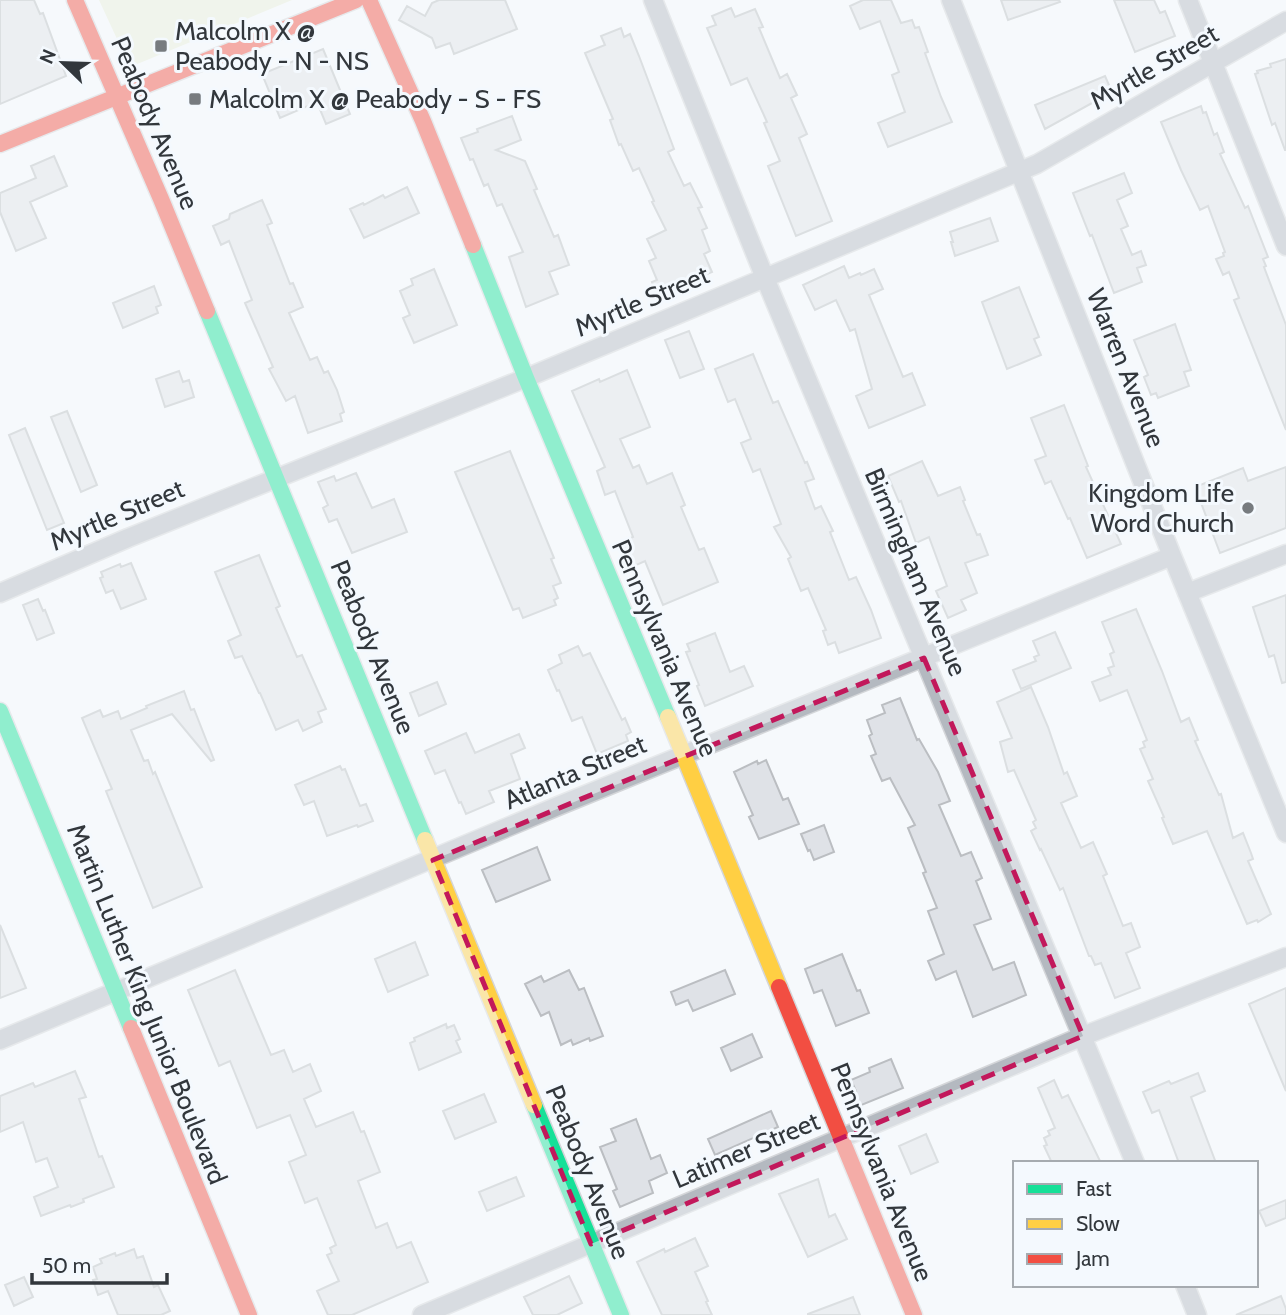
<svg xmlns="http://www.w3.org/2000/svg" width="1286" height="1315" viewBox="0 0 1286 1315" font-family="Cabin,sans-serif">
	<rect width="100%" height="100%" fill="#f6f9fc"/>
	<path fill="#e9edd9" d="M99 0H292L130 67Z"/>
	<path fill="#dfe2e7" stroke="#bbbec2" stroke-width="2" d="M0 0H34L40 14 43 13 66 76 0 104Z
		M439 0H505L517 29 454 54 450 43 436 48 432 38 399 20 407 6 425 16 432 3Z
		M863 0H891L901 23 912 20 915 28 919 27 928 52 925 53 941 97 952 122 888 147 878 123 905 112 892 75 899 72 880 21 860 29 850 6Z
		M1001 0H1059L1060 2 1008 20Z
		M1114 0H1154L1160 13 1165 11 1175 36 1135 52Z
		M731 8 735 17 755 9 763 27 759 28 780 78 787 74 797 95 791 98 807 134 799 138 832 221 796 236 768 166 780 161 764 123 767 122 747 78 731 85 707 28 716 25 712 16Z
		M621 28 624 37 630 34 639 56 674 149 668 152 684 186 690 183 702 207 698 208 707 228 702 230 710 251 704 254 712 272 657 295 652 282 657 280 649 261 656 258 647 239 666 230 652 202 654 201 639 168 633 171 621 144 619 145 610 120 613 119 585 53 605 45 601 36Z
		M323 49 350 114 326 124 317 102 280 118 262 74Z
		M1286 59V150H1285L1275 123 1272 125 1255 74 1258 73 1257 71 1271 67 1270 64Z
		M1105 76 1112 92 1045 129 1035 105Z
		M1201 106 1203 113 1206 112 1214 135 1217 133 1224 152 1220 154 1245 208 1248 206 1268 257 1263 259 1266 266 1264 267 1286 325V430L1234 300 1239 298 1229 272 1223 275 1216 259 1224 256 1223 253 1225 252 1208 206 1200 210 1181 170 1161 122Z
		M512 116 521 140 496 150 525 161 537 189 534 190 554 237 558 235 569 265 549 272 558 294 526 307 509 257 523 252 502 204 497 206 488 184 484 186 473 159 470 160 461 138 478 132 477 129Z
		M54 156 67 186 30 202 46 238 16 251 0 212V193L36 178 31 166Z
		M1124 173 1132 193 1117 200 1128 226 1121 229 1132 255 1141 251 1146 265 1137 268 1142 282 1114 293 1092 235 1090 236 1073 193Z
		M407 187 419 213 364 238 350 209 363 203 364 205 383 195 385 198Z
		M262 200 272 223 267 225 290 284 293 283 303 307 289 313 310 360 317 357 324 373 328 371 337 390 344 412 340 414 342 421 308 433 295 396 286 401 269 369 273 367 245 303 252 300 229 241 221 245 213 226 229 219 230 214Z
		M990 218 998 241 955 256 951 242H953L950 232Z
		M844 266 849 278 860 273 861 275 874 269 883 289 869 295 903 377 912 373 925 405 869 428 856 396 872 389 855 329 850 331 836 300 815 310 803 285Z
		M434 269 457 325 414 343 403 318 410 315 400 291 413 285 411 279Z
		M154 286 161 305 156 307 158 313 123 328 113 303Z
		M1019 287 1039 337 1034 339 1041 355 1007 369 982 302Z
		M1175 324 1191 370 1184 372 1189 386 1158 398 1156 393 1151 395 1144 377 1148 375 1134 340Z
		M689 331 704 369 680 378 665 340Z
		M753 354 773 403 778 401 805 463 807 462 814 479 805 482 815 509 821 506 833 531 830 532 849 580 856 577 871 610 881 638 839 653 835 642 828 645 823 631 826 630 808 588 801 591 788 559 791 557 774 527 781 524 760 469 753 472 741 443 751 439 735 399 728 402 715 369Z
		M627 370 650 427 620 439 633 468 639 465 647 484 672 473 685 505 681 507 699 550 704 548 718 582 663 605 645 561 632 567 621 542 633 537 615 491 605 495 597 471 605 467 572 391 599 379 600 382Z
		M179 371 183 382 189 380 194 397 165 407 156 379Z
		M1064 405 1088 466 1086 467 1121 544 1087 558 1070 518 1068 519 1051 481 1045 484 1035 460 1046 456 1031 418Z
		M67 411 97 485 81 492 51 417Z
		M25 428 64 523 47 530 9 435Z
		M510 451 554 558 551 559 561 583 553 586 558 598 554 600 556 605 523 618 519 608 513 610 455 472Z
		M922 461 938 496 960 487 965 500 963 501 977 535 980 534 988 555 965 563 977 593 961 600 966 610 948 618 936 591 947 586 929 537 916 543 901 501 899 502 888 476Z
		M1286 467V528L1220 553 1195 487 1243 468 1248 481Z
		M356 473 372 508 394 499 407 532 352 553 337 519 329 522 323 508 328 505 318 482 334 476 336 481Z
		M259 555 280 606 276 608 297 657 302 655 326 709 318 712 322 722 303 731 298 720 276 730 260 693H259L242 656 235 658 228 641 241 635 215 572Z
		M131 563 146 599 121 609 113 590 106 593 100 578 103 577 101 572 120 564 121 567Z
		M1286 595V682L1282 683 1274 655 1269 657 1253 607Z
		M38 599 43 611 45 610 54 633 37 640 23 605Z
		M1136 609 1162 671 1181 722 1189 718 1198 740 1195 741 1219 795 1221 794 1233 838 1243 833 1251 853 1253 859 1248 861 1271 914 1258 922 1257 920 1247 924 1207 831 1173 844 1162 818 1164 817 1148 781 1153 779 1140 749 1145 747 1143 742 1147 740 1127 690 1100 701 1092 682 1111 675 1108 668 1114 666 1110 654 1114 652 1102 622Z
		M1055 632 1071 668 1021 689 1013 670 1036 661 1034 657 1039 655 1033 641Z
		M715 633 730 672 744 666 753 686 705 706 697 686 699 685 686 652 690 651 687 644Z
		M578 646 583 656 590 653 622 720 625 718 631 732 626 735 628 741 597 754 582 717 572 721 559 690 557 691 548 670 562 663 559 655Z
		M437 682 446 704 419 716 410 693Z
		M1031 687 1048 727 1064 774 1067 772 1077 796 1061 803 1081 848 1093 842 1107 874 1103 876 1123 926 1131 923 1140 947 1126 953 1140 988 1115 998 1101 963 1095 965 1091 956H1089L1063 888 1060 890 1041 849 1040 850 1031 831 1036 828 1033 822 1036 820 1014 770 1008 772 1000 742 1012 738 997 702Z
		M184 691 191 710 194 709 214 760 211 761 172 714 131 730 144 761 148 760 153 774 155 772 202 887 153 908 106 791 112 789 82 718 100 710 103 717 118 711 121 719 147 708 146 706Z
		M900 698 917 740 919 739 938 772 950 801 939 805 961 856 971 852 982 878 976 881 991 919 974 925 993 970 1014 962 1026 995 973 1017 956 971 936 980 928 961 944 954 928 911 937 908 923 873 926 872 908 828 915 825 890 778 882 781 871 756 876 754 869 736 872 734 867 720 885 713 882 705Z
		M466 733 475 753 519 734 525 748 511 754 520 779 489 791 494 802 466 814 461 802 459 803 445 770 435 774 425 751Z
		M766 760 783 800 788 798 799 824 759 839 749 817 753 815 734 772 757 761 758 764Z
		M340 766 342 770 345 769 360 806 366 804 373 821 358 827 357 825 327 836 314 801 304 805 295 785Z
		M824 825 834 852 814 860 810 850 808 851 801 834Z
		M537 847 550 880 496 902 482 870Z
		M0 925 26 988 0 998Z
		M415 942 428 975 388 992 375 959Z
		M842 954 857 991 860 990 869 1013 836 1026 822 990 814 993 805 969Z
		M235 970 271 1055 284 1050 293 1072 310 1064 321 1091 304 1099 316 1127 353 1112 361 1132 364 1131 380 1172 358 1181 376 1228 387 1223 397 1248 411 1242 428 1282 352 1315H328L317 1291 339 1281 327 1255 332 1253 330 1248 336 1245 317 1198 305 1203 289 1162 306 1155 290 1115 257 1128 230 1061 219 1066 188 990Z
		M569 970 579 990 584 988 603 1036 590 1041 589 1038 573 1045 571 1040 561 1045 549 1012 541 1016 525 984 541 976 544 982Z
		M725 970 735 994 693 1011 688 1000 676 1005 671 992Z
		M1286 988V1091L1249 1004Z
		M446 1024 447 1028 454 1025 460 1039 456 1041 461 1052 419 1070 410 1043 415 1041 414 1038Z
		M752 1034 762 1057 731 1071 721 1048Z
		M891 1059 903 1088 859 1106 854 1092 856 1091 851 1080 870 1072 869 1068Z
		M75 1071 86 1097 79 1099 99 1157 102 1156 114 1187 83 1199 84 1202 71 1207 70 1205 41 1216 34 1197 58 1187 47 1158 36 1162 23 1122 0 1132V1096L33 1083 35 1087Z
		M1198 1073 1205 1091 1191 1097 1216 1163H1179L1159 1110 1152 1113 1143 1092 1169 1081 1171 1084Z
		M1054 1080 1062 1098 1068 1095 1101 1163H1052L1044 1146 1047 1145 1044 1138 1050 1135 1048 1131 1055 1128 1038 1088Z
		M484 1094 496 1122 455 1139 443 1111Z
		M771 1111 778 1127 715 1155 708 1139Z
		M636 1119 651 1159 660 1155 667 1173 649 1181 653 1193 620 1207 613 1191 617 1189 600 1147 616 1141 611 1129Z
		M926 1134 938 1162 911 1174 899 1146Z
		M516 1177 524 1196 487 1211 479 1192Z
		M818 1179 829 1217 835 1214 847 1239 808 1257 779 1194Z
		M1286 1200V1218L1266 1226 1259 1211Z
		M695 1238 708 1266 695 1272 708 1301 706 1302 712 1315H662L637 1262 664 1249 665 1252Z
		M134 1249 137 1258 143 1256 154 1287 158 1285 170 1311 161 1315H118L108 1291 98 1295 93 1280 97 1279 93 1267 102 1263 100 1259 115 1253 116 1256Z
		M569 1276 582 1303 557 1315H533L524 1297Z
		M24 1277 33 1297 14 1306 5 1285Z
		M1281 1296 1286 1309V1315H1236Z
		M853 1297 860 1315H808V1314Z"/>
	<g fill="none" stroke-linecap="round" stroke-linejoin="round">
		<defs>
			<path id="street" d="M653 0 765 278 1135 1163
				M951 0 1172 556 1286 833
				M1188 0 1286 246
				M0 593 128 538 526 378 1037 164 1286 21
				M1187 593 1286 554
				M0 1040 558 806 1172 556
				M1185 1285 1197 1315
				M422 1315 1083 1036 1286 957"/>
			<path id="fast" d="M473 245 526 378 668 717
				M207 311 425 840
				M0 711 131 1028
				M534 1105 621 1315"/>
			<path id="slow" d="M668 717 779 987
				M425 840 534 1105"/>
			<path id="jam" d="M75 0 161 199 207 311
				M369 0 423 121 473 245
				M0 144 356 0
				M779 987 914 1315
				M131 1028 249 1315"/>
		</defs>
		<use href="#street" stroke="#d4d6d9" stroke-width="21"/>
		<use href="#fast" stroke="#d4d6d9" stroke-width="19"/>
		<use href="#slow" stroke="#d4d6d9" stroke-width="19"/>
		<use href="#jam" stroke="#d4d6d9" stroke-width="19"/>
		<use href="#street" stroke="#b4b9c0" stroke-width="18"/>
		<use href="#fast" stroke="#16e098" stroke-width="16"/>
		<use href="#slow" stroke="#ffcf43" stroke-width="16"/>
		<use href="#jam" stroke="#f24e42" stroke-width="16"/>
	</g>
	<path d="M0 0H1286V1315H0ZM924 658 1083 1036 591 1244 433 860Z" fill="#f6f9fc" fill-opacity=".55" fill-rule="evenodd"/>
	<path fill="none" stroke="#c2185b" stroke-width="5" stroke-dasharray="14 9" stroke-linejoin="round" d="M924 658 1083 1036 591 1244 433 860Z"/>
	<g fill="#777b7f" stroke="#f4f9fe" stroke-width="2.5">
		<rect x="154" y="39" width="14" height="14" rx="3.5"/>
		<rect x="188" y="92" width="14" height="14" rx="3.5"/>
		<circle cx="1248" cy="508" r="7"/>
	</g>
	<g text-anchor="middle" dominant-baseline="central" stroke-width="6" stroke-linejoin="round" paint-order="stroke">
		<g font-size="26" fill="#32373c" stroke="#f4f9fe" text-anchor="start">
			<text x="175" y="31">Malcolm X @<tspan x="175" dy="30">Peabody - N - NS</tspan></text>
			<text x="209" y="99">Malcolm X @ Peabody - S - FS</text>
			<text x="1234" y="493" text-anchor="end">Kingdom Life<tspan x="1234" dy="30">Word Church</tspan></text>
		</g>
		<g font-size="26" fill="#32373c" stroke="#f4f9fe">
			<text transform="translate(1154 67) rotate(-30)">Myrtle Street</text>
			<text transform="translate(155 123) rotate(67)">Peabody Avenue</text>
			<text transform="translate(642 301) rotate(-23)">Myrtle Street</text>
			<text transform="translate(1126 368) rotate(68)">Warren Avenue</text>
			<text transform="translate(117 515) rotate(-23)">Myrtle Street</text>
			<text transform="translate(916 572) rotate(67)">Birmingham Avenue</text>
			<text transform="translate(373 647) rotate(68)">Peabody Avenue</text>
			<text transform="translate(665 648) rotate(67)">Pennsylvania Avenue</text>
			<text transform="translate(575 772) rotate(-23)">Atlanta Street</text>
			<text transform="translate(147 1004) rotate(68)">Martin Luther King Junior Boulevard</text>
			<text transform="translate(746 1150) rotate(-23)">Latimer Street</text>
			<text transform="translate(588 1172) rotate(68)">Peabody Avenue</text>
			<text transform="translate(882 1172) rotate(68)">Pennsylvania Avenue</text>
		</g>
	</g>
	<rect x="1013" y="1161" width="245" height="126" fill="#f4f9fe" stroke="#a6abb0" stroke-width="2"/>
	<rect x="1027" y="1184" width="35" height="10" fill="#16e098" stroke="#a6abb0" stroke-width="2"/>
	<text x="1076" y="1196" font-size="21" fill="#32373c">Fast</text>
	<rect x="1027" y="1219" width="35" height="10" fill="#ffcf43" stroke="#a6abb0" stroke-width="2"/>
	<text x="1076" y="1231" font-size="21" fill="#32373c">Slow</text>
	<rect x="1027" y="1254" width="35" height="10" fill="#f24e42" stroke="#a6abb0" stroke-width="2"/>
	<text x="1076" y="1266" font-size="21" fill="#32373c">Jam</text>
	<g transform="translate(63 63) rotate(293)" stroke="#f4f9fe" stroke-width="5" paint-order="stroke">
	<path d="M0-5L12 26L0 18L-12 26Z" fill="#32373c"/>
	<text y="-10" font-size="19" font-weight="bold" text-anchor="middle" fill="#32373c">N</text>
	</g>
	<path d="M32 1273v10h135v-10" fill="none" stroke="#32373c" stroke-width="3.5"/>
	<text x="42" y="1273" font-size="21" fill="#32373c" stroke="#f4f9fe" stroke-width="5" paint-order="stroke">50 m</text>
</svg>
